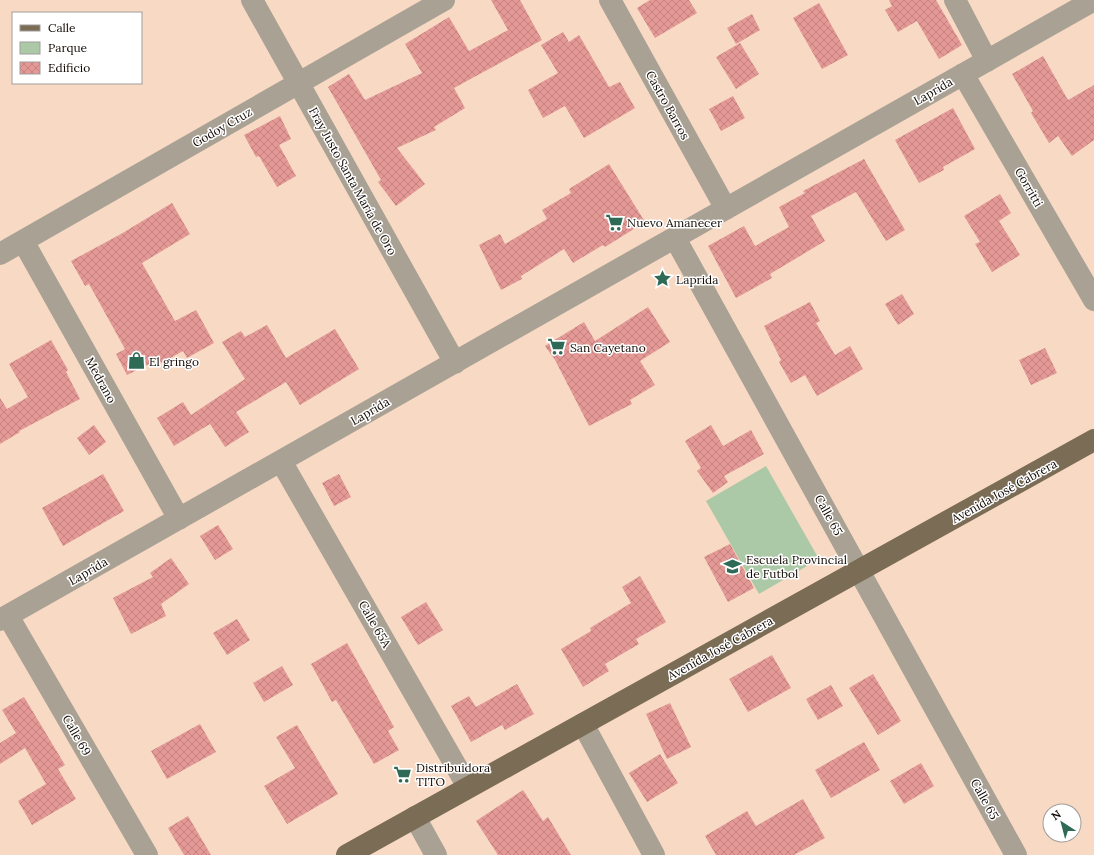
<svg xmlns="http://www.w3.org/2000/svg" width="1094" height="855" viewBox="0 0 1094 855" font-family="Lora,serif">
	<defs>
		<pattern id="building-cross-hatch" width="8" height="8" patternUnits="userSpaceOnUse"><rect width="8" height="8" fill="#e49996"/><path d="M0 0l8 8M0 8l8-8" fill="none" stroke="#c38280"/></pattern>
	</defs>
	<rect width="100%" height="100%" fill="#f8dac4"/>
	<path fill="#acc9a7" d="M766 466 819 559 759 594 706 501Z"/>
	<path fill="url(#building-cross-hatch)" d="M491 0H520L542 40 454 88 465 108 434 127 436 130 397 148 425 184 396 206 378 182 381 180 328 87 349 74 365 100 422 73 405 44 449 17 469 51 508 30Z
		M650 0H689L697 13 655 38 637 8Z
		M889 0H936L962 45 939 59 917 21 898 32 885 10 892 6Z
		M819 3 848 55 822 69 793 18Z
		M752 14 760 30 736 44 727 28Z
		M563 32 569 42 579 35 609 87 620 82 635 108 584 138 565 106 543 118 528 90 558 73 541 45Z
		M740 43 759 74 736 89 716 57Z
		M1043 56 1068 100 1094 85V140L1072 156 1058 136 1049 143 1031 113 1033 111 1012 74Z
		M733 96 745 118 721 131 709 109Z
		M953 108 975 149 943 167 944 170 919 183 895 140Z
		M280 116 291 139 279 145 296 176 277 187 259 156 256 157 244 135Z
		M864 159 905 230 886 241 856 192 811 216 825 241 770 274 772 278 736 298 708 246 744 226 755 246 789 227 779 207 805 193 803 191Z
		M609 164 645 222 605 247 603 245 573 263 564 249 521 276 522 279 501 290 479 245 500 234 505 244 547 219 542 210 571 193 569 189Z
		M1000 194 1011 213 999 221 1020 255 992 272 975 244 980 242 964 216Z
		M172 203 190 234 142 263 175 321 196 310 214 343 187 358 183 351 161 363 159 359 127 375 116 354 125 349 89 284 85 286 71 261 121 234Z
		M902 294 914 314 898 325 885 304Z
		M810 302 820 321 816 323 835 355 850 346 863 369 817 396 805 375 791 383 779 362 781 360 764 326Z
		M648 307 670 342 640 361 655 385 630 400 632 404 589 426 555 360 545 346 584 322 595 341Z
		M267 325 286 358 335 329 359 369 300 405 286 382 236 412 249 432 225 447 210 424 174 446 157 418 183 402 191 415 245 379 222 342 241 331 245 337Z
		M51 340 68 370 66 372 80 399 19 431 20 432 0 444V398L7 409 28 397 9 364Z
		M1045 348 1057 373 1031 385 1019 360Z
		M94 425 106 442 89 455 77 438Z
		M711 425 723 446 751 430 764 454 724 476 728 482 713 493 697 471 701 468 685 441Z
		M103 474 124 511 63 546 42 508Z
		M339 474 351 497 334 506 322 483Z
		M218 525 233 549 215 560 200 536Z
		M730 544 754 588 728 602 704 557Z
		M171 558 189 584 161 604 166 616 131 634 113 598 153 577 150 573Z
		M640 576 666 622 636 639 639 644 605 664 609 671 583 687 561 649 591 631 590 628 631 603 622 587Z
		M426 602 443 630 418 645 401 617Z
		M237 619 250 640 227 655 213 633Z
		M347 643 394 727 388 731 399 750 374 764 336 700 332 702 311 664Z
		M772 655 791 688 748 712 729 679Z
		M282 666 293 685 264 702 253 683Z
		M873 674 901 721 878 735 849 688Z
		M517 684 534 714 505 730 502 725 471 742 451 706 469 696 476 707Z
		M831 685 843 706 818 720 806 699Z
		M24 697 65 765 58 769 76 799 32 825 18 801 46 784 25 748 0 764V743L16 733 2 710Z
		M670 703 691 747 667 759 646 714Z
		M200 724 216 752 167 779 151 751Z
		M297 725 338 794 287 824 264 786 295 768 276 737Z
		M864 742 880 770 831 798 815 770Z
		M660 754 678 783 647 802 629 773Z
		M921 763 934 786 904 804 890 781Z
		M523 790 543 821 548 817 571 855H498L476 821Z
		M803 799 825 838 794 855H716L705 836 747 811 756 826Z
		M188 816 211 855H184L168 828Z"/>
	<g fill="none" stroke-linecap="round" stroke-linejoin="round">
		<path stroke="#a9a194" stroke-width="22" d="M252 0 455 363
			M610 0 726 209
			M955 0 987 61
			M963 74 1094 300
			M675 238 1016 855
			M23 241 179 519
			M0 254 444 0
			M281 461 468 787
			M8 616 147 855
			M0 620 1094 0
			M583 724 654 855
			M415 817 436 855"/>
		<path stroke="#7a6c55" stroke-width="22" d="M347 855 1094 440"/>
	</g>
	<defs>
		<symbol id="supermarket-bare" viewBox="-9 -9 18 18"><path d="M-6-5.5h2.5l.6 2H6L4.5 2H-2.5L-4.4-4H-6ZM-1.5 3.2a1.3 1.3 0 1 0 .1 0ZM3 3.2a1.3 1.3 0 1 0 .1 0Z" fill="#2e6a55" stroke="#fff" stroke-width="2.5" paint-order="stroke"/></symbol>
		<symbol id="sight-bare" viewBox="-9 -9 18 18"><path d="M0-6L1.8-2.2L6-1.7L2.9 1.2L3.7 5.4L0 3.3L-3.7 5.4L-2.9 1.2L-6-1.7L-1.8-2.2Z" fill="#2e6a55" stroke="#fff" stroke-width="2.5" paint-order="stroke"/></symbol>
		<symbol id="shop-bare" viewBox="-9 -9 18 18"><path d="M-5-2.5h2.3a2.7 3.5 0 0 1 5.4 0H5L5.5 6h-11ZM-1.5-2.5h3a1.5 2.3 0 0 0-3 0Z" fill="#2e6a55" stroke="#fff" stroke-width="2.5" paint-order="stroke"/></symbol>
		<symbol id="school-bare" viewBox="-9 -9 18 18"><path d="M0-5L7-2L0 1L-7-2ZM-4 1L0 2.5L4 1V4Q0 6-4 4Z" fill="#2e6a55" stroke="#fff" stroke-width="2.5" paint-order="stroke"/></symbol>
	</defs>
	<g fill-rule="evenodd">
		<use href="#supermarket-bare" x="602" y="210" width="25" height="25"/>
		<use href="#sight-bare" x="650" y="266" width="25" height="25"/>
		<use href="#supermarket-bare" x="544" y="334" width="25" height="25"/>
		<use href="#shop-bare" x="124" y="348" width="25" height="25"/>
		<use href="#school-bare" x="720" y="554" width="25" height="25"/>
		<use href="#supermarket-bare" x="390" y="762" width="25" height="25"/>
	</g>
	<g text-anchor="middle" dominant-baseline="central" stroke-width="3" stroke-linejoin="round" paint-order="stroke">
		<g font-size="12" fill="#130a04" stroke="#fff">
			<text transform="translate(933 91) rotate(-30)">Laprida</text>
			<text transform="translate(668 105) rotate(61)">Castro Barros</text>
			<text transform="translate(222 127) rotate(-30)">Godoy Cruz</text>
			<text transform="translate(353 181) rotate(61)">Fray Justo Santa María de Oro</text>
			<text transform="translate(1029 187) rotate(60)">Gorritti</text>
			<text transform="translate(101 380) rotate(61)">Medrano</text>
			<text transform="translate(370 411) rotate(-30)">Laprida</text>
			<text transform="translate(1004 491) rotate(-29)">Avenida José Cabrera</text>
			<text transform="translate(829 515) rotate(61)">Calle 65</text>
			<text transform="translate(88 571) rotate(-30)">Laprida</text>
			<text transform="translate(375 624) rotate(60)">Calle 65A</text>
			<text transform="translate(720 648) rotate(-29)">Avenida José Cabrera</text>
			<text transform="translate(77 735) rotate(60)">Calle 69</text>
			<text transform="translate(985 799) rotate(61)">Calle 65</text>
		</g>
		<g font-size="12" fill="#130a04" stroke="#fff" text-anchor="start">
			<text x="627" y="222">Nuevo Amanecer</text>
			<text x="676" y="279">Laprida</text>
			<text x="570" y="347">San Cayetano</text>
			<text x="149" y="361">El gringo</text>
			<text x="746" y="559">Escuela Provincial<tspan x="746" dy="14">de Futbol</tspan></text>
			<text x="416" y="767">Distribuidora<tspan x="416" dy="14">TITO</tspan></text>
		</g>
	</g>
	<rect x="12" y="12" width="130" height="72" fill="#ffffff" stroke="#a19d9b"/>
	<rect x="20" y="25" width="20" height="6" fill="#7a6c55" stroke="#a19d9b"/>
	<text x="48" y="32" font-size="12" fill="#130a04">Calle</text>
	<rect x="20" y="42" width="20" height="12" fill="#acc9a7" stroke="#a19d9b"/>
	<text x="48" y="52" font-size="12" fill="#130a04">Parque</text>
	<rect x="20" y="62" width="20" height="12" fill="url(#building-cross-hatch)" stroke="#a19d9b"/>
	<text x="48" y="72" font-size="12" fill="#130a04">Edificio</text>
	<g transform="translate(1062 823) rotate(324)"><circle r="19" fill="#ffffff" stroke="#a19d9b"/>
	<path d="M0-3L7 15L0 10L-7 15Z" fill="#2e6a55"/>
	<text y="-6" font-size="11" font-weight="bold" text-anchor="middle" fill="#130a04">N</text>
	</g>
</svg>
